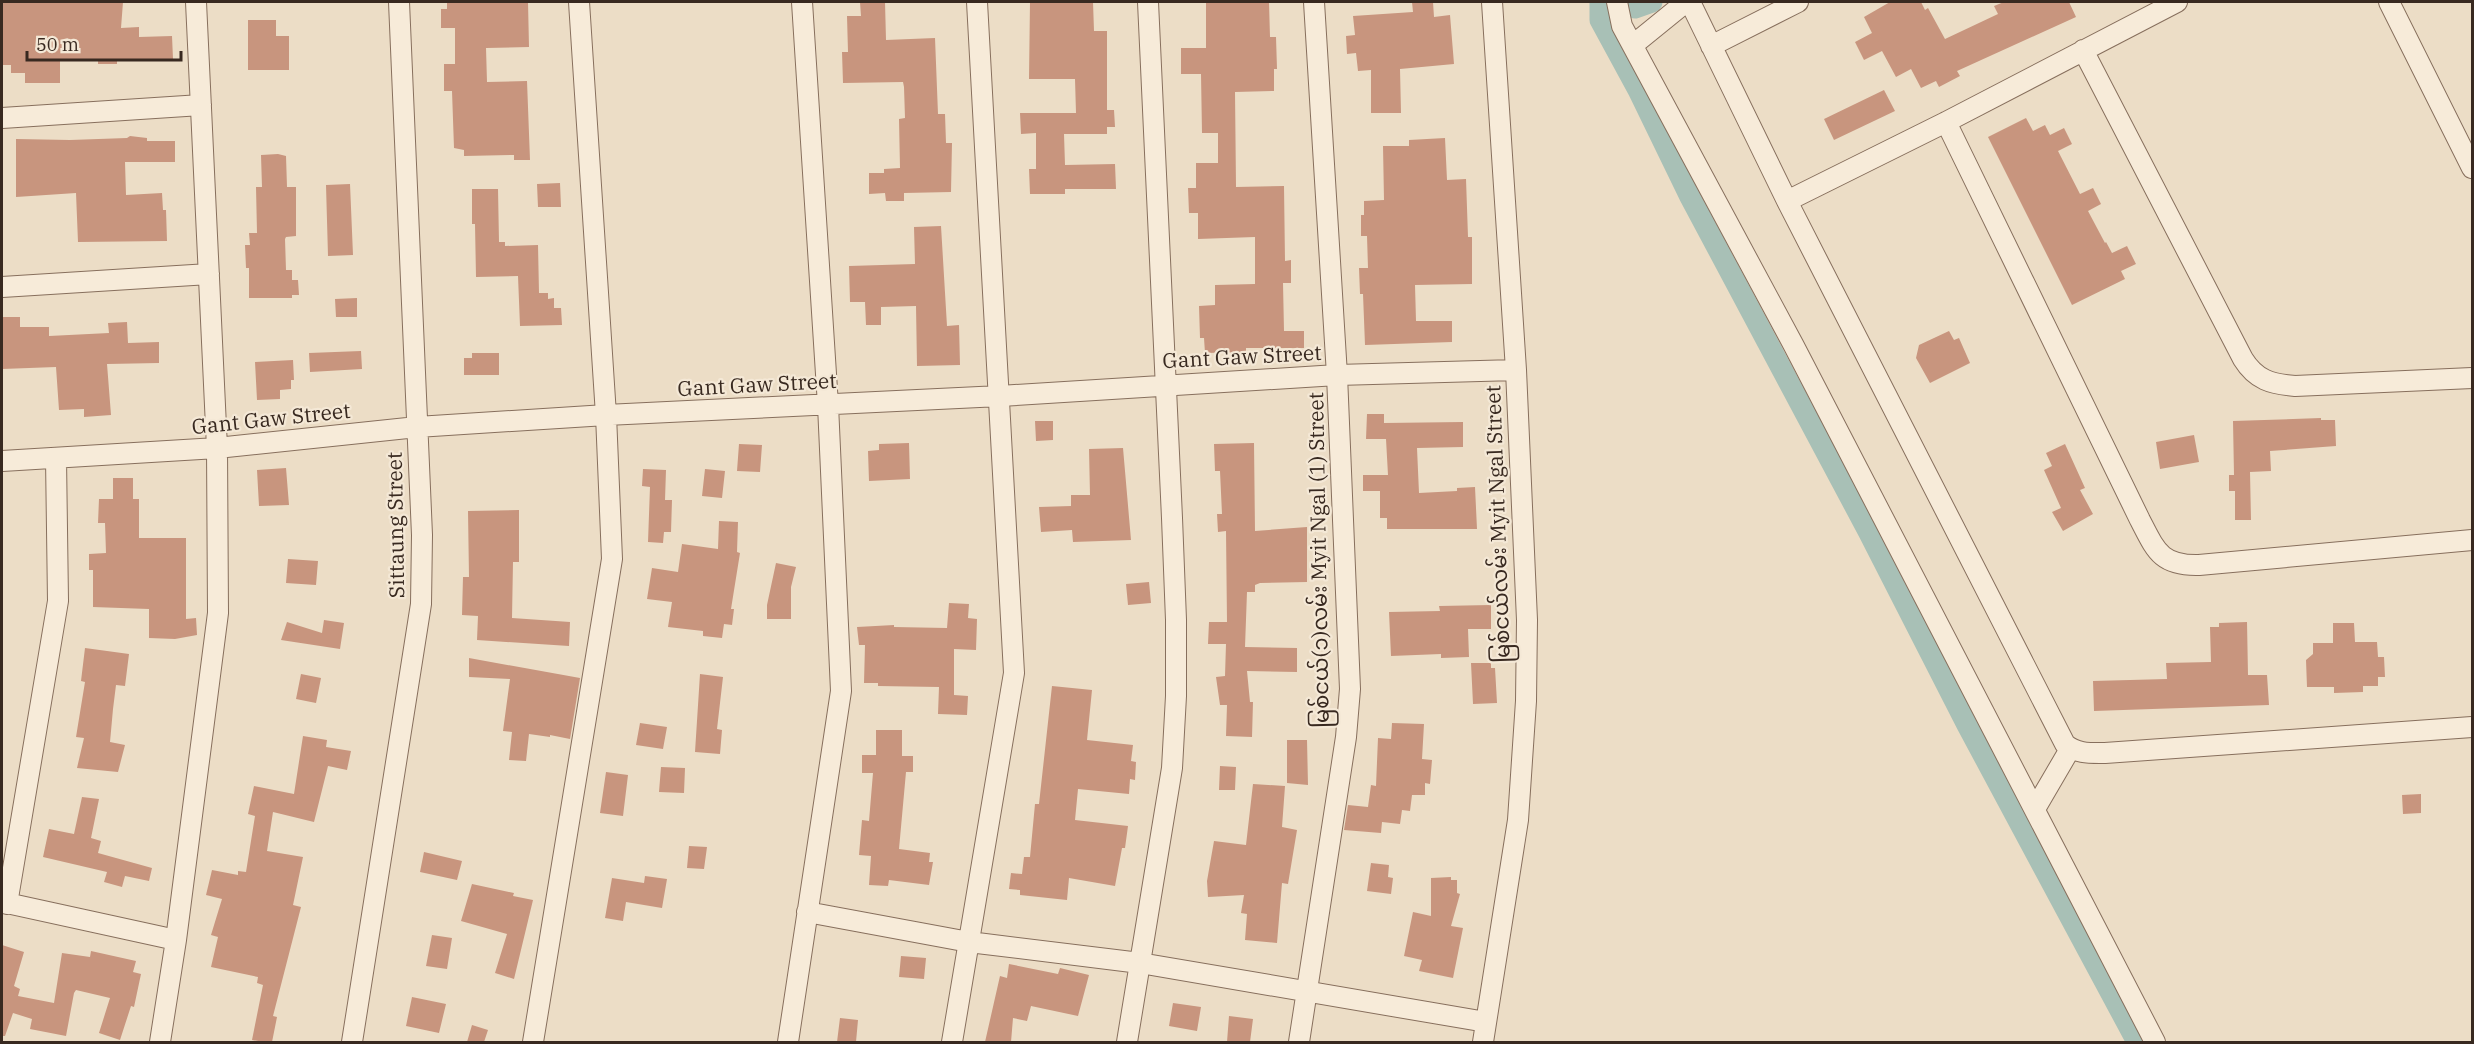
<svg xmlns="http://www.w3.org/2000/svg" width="2474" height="1044" viewBox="0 0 2474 1044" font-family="'IBM Plex Serif','Noto Sans Myanmar',serif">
	<rect width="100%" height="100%" fill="#ecddc6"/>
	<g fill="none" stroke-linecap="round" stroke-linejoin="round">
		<path stroke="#a8c0b6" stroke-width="21" d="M1600 2V20L1638 90 1689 195 1869 533 1967 725 2137 1042
			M1635 8 1652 2"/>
	</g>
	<path fill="#c8957e" d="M2 2H123L121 28 139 27V37L172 36 173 59 117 60V64H98V61H60V83H25V73H11V65H2Z
		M447 2H528L529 47 486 48 487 82 527 81 530 160H514V155L464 156V150L454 148 452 91H444V64H455V28H441V9H447Z
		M860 2H885L886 40 935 38 938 114H945L946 143H952L951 192 904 193V201H886L885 193 869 194V173H884V169L900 168 899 119 905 118 904 87 903 82 843 83 842 52H848L847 16H861Z
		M1030 2H1093L1094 31H1107V110H1114L1115 127H1107V134H1064L1065 165 1115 164 1116 189H1065V194H1030L1029 169H1036V133L1021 134 1020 113H1076L1075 79H1029Z
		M1206 2H1269L1270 37H1276L1277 69H1274V91L1235 92 1236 187 1284 186 1285 261 1291 260V283H1283L1284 331H1304V348H1246V352L1205 353 1204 338H1200L1199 306 1215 305V285L1255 284V237L1198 239V213H1189L1188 188H1196V163H1218V133H1202L1201 74H1181V48H1206Z
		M1412 2H1433L1434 17 1450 15 1454 64 1400 69 1401 113H1371V70L1358 71 1356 53 1347 54 1346 36 1355 35 1353 16 1413 12Z
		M1890 2H1921L1925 10 1928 8 1945 39 1998 14 1994 6 2004 2H2069L2076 17 1957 71 1960 76 1939 87 1936 81 1921 88 1911 69 1896 77 1882 51 1864 60 1855 42 1872 33 1864 17Z
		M248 20H276V36H289V70H248Z
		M1884 90 1895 111 1834 140 1824 119Z
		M2026 118 2033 131 2045 125 2050 135 2064 128 2072 144 2058 151 2080 194 2093 188 2101 204 2088 211 2105 243 2106 242 2112 253 2127 246 2136 264 2121 271 2125 279 2072 305 1988 137Z
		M130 136 147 138V141H175V162H125L126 195 162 193 163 210H166L167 241 78 242 76 193 16 197V139L70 140 127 138Z
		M1445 138 1447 180 1466 179 1468 237H1472V284L1415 285 1416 321H1452V342L1365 345 1363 294H1360L1359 268H1368L1367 236H1361V215H1364V201L1384 200 1383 146H1409V140Z
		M278 154 286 156 287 187H296V236L286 237 285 239 286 270H292V280H298L299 295H292V298H249V268H246L245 245H250L249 233H257L256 187H262L261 155Z
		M560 183 561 207H538L537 184Z
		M350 184 353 255 328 256 326 185Z
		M472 189H498L499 242H505V246L538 245 539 293H548V299L554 298V308H561L562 325 520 326 518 276 476 277 475 224H472Z
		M941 226 947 326 959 325 960 365 917 366 916 306 881 307V325H866L865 302H850L849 266 915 264 914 227Z
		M357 298V317H336L335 299Z
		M2 317H20V327H49V336L109 333 108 323 127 322 128 343 159 342V363L107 364 111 415 84 417V409L59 410 56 367 2 369Z
		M1949 331 1954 340 1959 338 1970 363 1930 383 1916 358 1919 345Z
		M361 351 362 369 310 372 309 353Z
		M472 353H499V375H464V358H472Z
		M293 360 294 380H291V389L280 390V399L257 400 255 362Z
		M1367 414H1384V423L1463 422V447L1417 448 1419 493 1457 491V488L1475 487 1477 529H1387V518H1380V491H1363V475H1388L1386 439H1366Z
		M2321 418V420H2335L2336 446 2270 451 2271 471 2250 472 2251 520H2235V491H2229V475H2234L2233 421Z
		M1035 421H1053V440L1036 441Z
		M2194 435 2199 462 2160 469 2156 442Z
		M909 443 910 479 869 481 868 451 879 450V444Z
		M1254 443 1255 531 1307 527V582L1260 583 1255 585V592H1247L1245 647 1297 648V672L1247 671 1250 702H1253L1252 737 1226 736 1227 705H1220L1216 677 1225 676 1226 644H1208L1209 622H1227L1226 531 1218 532 1217 514H1222L1220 471H1215L1214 444Z
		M739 444 762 445 760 472 737 471Z
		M2065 444 2085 488 2080 490 2093 514 2063 531 2052 512 2061 508 2044 470 2052 466 2046 453Z
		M1123 448 1131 540 1073 542 1072 530 1041 532 1039 507 1071 506V495H1090L1089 449Z
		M286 468 289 505 259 506 257 470Z
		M643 469 666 470 665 500H672L671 532H664L663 543 648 542 650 487 642 486Z
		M705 469 725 471 722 498 702 496Z
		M113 478H133V499H139V538H186V619L196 618 197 635 175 639 149 638V609L93 607V570H89V554L106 553 105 523H98L99 499H113Z
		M519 510V562H513L512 618 570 622 569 646 477 640 478 616 462 615 463 577H469L468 511Z
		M719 521 738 522 737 552 740 553 731 609H734L732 625 724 624 722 638 703 636V631L668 627 672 602 647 599 652 568 678 572 682 544 718 549Z
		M288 559 318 561 316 585 286 583Z
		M776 563 796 567 791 587V619H767V605Z
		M1149 582 1151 603 1128 605 1126 584Z
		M949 603 969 604 968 618 977 619 976 650 954 649V695L968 696 967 715 938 714 939 687 878 686V683H864L865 645H859L857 627 894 625V627L947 628Z
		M1491 605V629H1468L1469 657 1441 658V654L1391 656 1389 612 1440 611 1439 606Z
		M324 620 344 623 340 649 281 640 287 622 322 633Z
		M2247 622 2248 675H2267L2269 705 2094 711 2093 681 2167 679 2166 663 2211 662 2210 627H2219V623Z
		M2333 623H2354L2355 642H2377L2378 657H2384L2385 677H2378V686H2363V692L2334 693V687H2307L2306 660 2313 654V643H2333Z
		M85 648 129 654 125 686 116 685 113 709 110 742 125 745 118 772 77 768 84 738 76 737 85 682 81 681Z
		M469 658 580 678 570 739 550 735V737L529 734 526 761 509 760 512 732 503 731 510 679 469 677Z
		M1471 663H1491V668H1495L1497 703 1473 704Z
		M301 674 321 678 316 703 296 699Z
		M700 674 723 677 717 729 722 730 720 754 695 752Z
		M1052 686 1092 690 1087 740 1133 745 1131 761 1136 762 1135 780 1130 779 1129 794 1078 789 1075 820 1128 826 1125 848H1122L1115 886 1069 878 1067 900 1020 895V890L1009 889 1011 873 1022 874 1024 857H1030L1035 804H1039Z
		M640 723 667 727 663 749 636 745Z
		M1392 723 1424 724 1422 759 1432 760 1430 784 1425 783V795H1412L1410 811 1402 810 1400 824 1382 822 1381 833 1344 830 1348 805 1368 807 1371 785 1376 786 1378 738 1391 739Z
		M876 730H902V756H913V772H906L899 849 930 853 929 862H933L929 885 889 880 888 886 869 885 871 856 859 855 862 820 869 821 873 773H862V755H876Z
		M303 736 327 740 326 747 351 751 347 770 328 766 314 822 273 812 267 851 303 857 293 905 301 907 273 1016 277 1017 272 1042H264L252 1040 263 985 257 983 258 977 211 967 218 937 211 935 222 899 206 895 212 870 238 875V871L246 872 255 816 248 814 254 786 294 794Z
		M1287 740H1307L1308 785 1287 783Z
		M1220 766 1236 767 1235 790H1219Z
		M661 767 685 768 684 793 659 792Z
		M606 772 628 775 623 816 600 813Z
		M1253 784 1285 786 1282 827 1297 830 1288 884 1282 883 1277 943 1245 940 1247 914 1241 913 1244 895 1208 897 1207 881 1214 841 1246 845Z
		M2421 794V813L2403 814 2402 795Z
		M82 797 99 799 91 838 101 841 98 853 152 868 149 881 125 876 122 887 104 882 107 872 43 857 49 829 74 834Z
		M689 846 707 847 704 869 687 868Z
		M424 852 462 861 457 880 420 872Z
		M1371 863 1389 865 1388 877 1393 878 1391 894 1367 891Z
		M645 876 667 879 662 908 626 902 623 921 605 918 612 878 644 883Z
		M1451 877V880H1457V893L1460 894 1451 926 1463 928 1453 978 1419 971 1422 960 1404 956 1413 912 1431 916V878Z
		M472 884 514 893 513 896 533 900 514 979 495 973 507 934 461 921Z
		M432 935 452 938 447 969 426 966Z
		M2 945 24 952 14 986 20 989 18 996 54 1003 62 953 90 957 91 951 136 961 133 972 141 974 134 1007 131 1006 120 1040 99 1033 110 998 76 990 74 993 66 1036 30 1029 32 1019 13 1013 5 1036H2Z
		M901 956 926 958 924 979 899 977Z
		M1009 964 1058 974 1060 968 1089 975 1078 1016 1031 1006 1027 1021 1013 1018 1011 1042H985L1000 976 1007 978Z
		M412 997 446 1004 439 1033 406 1026Z
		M1173 1003 1201 1007 1197 1031 1169 1026Z
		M1229 1016 1253 1019 1250 1042H1227Z
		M840 1018 858 1020 856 1042H837Z
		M472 1025 488 1030 484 1042H467Z"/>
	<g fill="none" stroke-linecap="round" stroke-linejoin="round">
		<defs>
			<path id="minor" d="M1617 2 1622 26 1794 346 2155 1042
				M1690 2 1787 201 2065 744C2076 754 2091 753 2105 753L2472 727
				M2389 2 2472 168
				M1633 45 1686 2
				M1711 46 1798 2
				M2083 50 2243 359C2256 380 2271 384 2295 386L2472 378
				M2 118 201 105
				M1946 122 2140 520C2156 551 2161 566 2199 565L2472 540
				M1787 201 1946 122 2177 2
				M2 287 209 274
				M2 461 217 448 417 427 606 415 1000 396 1337 375 1516 370
				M2035 809 2070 749
				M2 902 176 940
				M7 904 58 601 56 458
				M807 912 969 942 1140 963 1486 1022
				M160 1042 176 940 218 613 217 448 196 2
				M352 1042 421 604 422 535 399 2
				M533 1042 612 559 606 415 579 2
				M788 1042 841 691 828 405 802 2
				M952 1042 1014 673 977 2
				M1127 1042 1172 768 1176 696V620L1172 518 1148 2
				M1299 1042 1346 737 1350 689 1337 375 1314 2
				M1483 1042 1518 820 1526 701 1527 620 1516 370 1492 2"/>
		</defs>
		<use href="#minor" stroke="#876f5d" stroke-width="22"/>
		<use href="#minor" stroke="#f7ebd9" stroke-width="20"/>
	</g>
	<g text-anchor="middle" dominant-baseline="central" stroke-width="4.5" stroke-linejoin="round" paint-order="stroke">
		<g font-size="21" fill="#382920" stroke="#f4e8d6">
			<text transform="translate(1242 356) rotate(-3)">Gant Gaw Street</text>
			<text transform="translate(757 384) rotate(-3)">Gant Gaw Street</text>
			<text transform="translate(271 418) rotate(-6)">Gant Gaw Street</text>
			<text transform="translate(1497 524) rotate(-92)">မြစ်ငယ်လမ်း Myit Ngal Street</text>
			<text transform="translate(395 525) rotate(-91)">Sittaung Street</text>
			<text transform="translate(1318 560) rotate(-91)">မြစ်ငယ်(၁)လမ်း Myit Ngal (1) Street</text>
		</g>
	</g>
	<rect width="2474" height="1044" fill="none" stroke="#382920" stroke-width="6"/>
	<path d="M27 51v9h154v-9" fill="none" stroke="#382920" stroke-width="3"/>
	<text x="36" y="51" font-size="18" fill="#382920" stroke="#f4e8d6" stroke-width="4.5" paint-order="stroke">50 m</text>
</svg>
